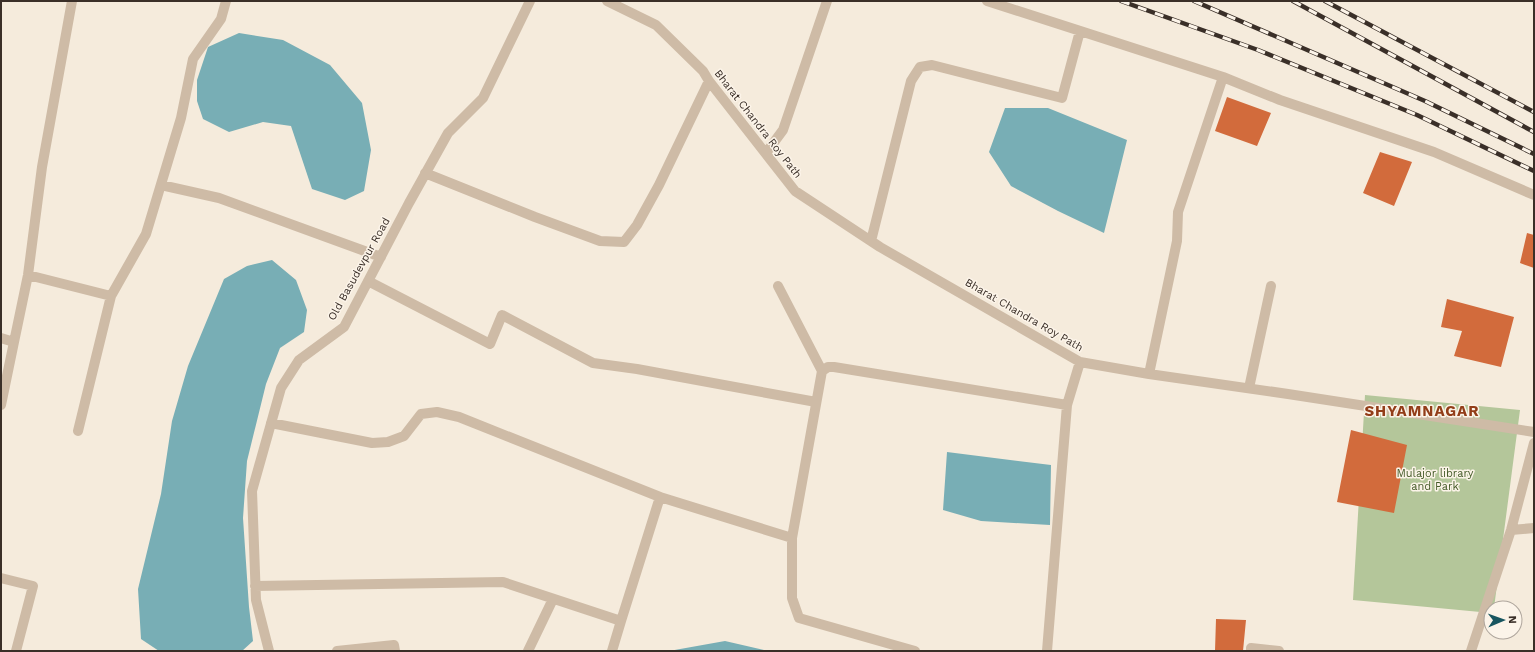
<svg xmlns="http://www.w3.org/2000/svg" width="1535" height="652" viewBox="0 0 1535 652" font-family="'Work Sans',sans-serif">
	<rect width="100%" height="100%" fill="#f5ebdc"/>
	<path fill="#b4c69a" d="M1365 395 1520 410 1494 608H1491V613L1353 600Z"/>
	<path fill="#78aeb5" d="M239 33 283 40 330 65 362 103 371 150 364 191 345 200 312 189 291 126 263 122 229 132 203 119 197 101V80L208 47Z
		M1005 108H1048L1127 140 1104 233 1058 211 1011 186 989 152Z
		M272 260 296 280 307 310 304 332 280 348 266 384 247 461 243 518 249 607 253 641 242 651H159L141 639 138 589 161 494 172 421 188 366 224 279 247 266Z
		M947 452 1051 465 1050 525 981 521 943 510Z
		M725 641 768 651H669Z"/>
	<path fill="#d26b3c" d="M1227 97 1271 113 1257 146 1215 131Z
		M1380 152 1412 162 1394 206 1363 193Z
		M1527 233 1534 235V268L1520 263Z
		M1447 299 1514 317 1501 367 1454 356 1462 331 1441 327Z
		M1351 430 1407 445 1394 513 1337 502Z
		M1216 619 1246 620 1243 651H1215Z"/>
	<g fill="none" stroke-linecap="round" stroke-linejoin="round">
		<path stroke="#cebba6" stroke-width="10" d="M1249 388 1271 286"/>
		<path stroke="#cebba6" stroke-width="10" d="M607 1 656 25 703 71 709 81 795 191 880 247 1080 362 1149 374 1288 394 1534 432
			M987 1 1223 77
			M766 153 783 130 827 1
			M425 173 535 217 600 241 624 242 637 225 659 185 709 81
			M161 185 219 198 381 257
			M871 241 911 81 920 67 932 65 1062 98 1080 31
			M28 275 111 296
			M368 281 490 344 502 315 593 363 637 369 816 402
			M778 286 822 371
			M1 338 14 342 28 275 42 167 72 1
			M1149 374 1177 241 1178 212 1223 77 1280 100 1434 152 1534 195
			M1 405 14 342
			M271 423 372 443 388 442 404 436 421 414 437 412 459 417 660 497
			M78 431 111 296 146 234 181 118 193 59 221 19 226 1
			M1511 530 1534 528
			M792 538V598L799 618 915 651
			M1 578 33 586 16 651
			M255 586 503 582 621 621 660 497 792 538 822 371 828 367H834L1067 405
			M269 651 256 600 252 491 281 388 299 360 344 327 409 203 448 133 483 98 530 1
			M337 651 394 645 395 651
			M528 651 553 599
			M612 651 621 621
			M1047 651 1067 405 1080 362
			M1251 651V648L1279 651
			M1471 651 1511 530 1534 443"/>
		<defs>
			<path id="rail" d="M1121 1 1258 50 1417 115 1534 171
				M1194 1 1425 101 1534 154
				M1293 1 1534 132
				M1325 1 1534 112"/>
		</defs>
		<use href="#rail" stroke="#3a2f28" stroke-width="4.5"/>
		<use href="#rail" stroke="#fcf4e9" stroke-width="3" stroke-dasharray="9" stroke-linecap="butt"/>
	</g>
	<g text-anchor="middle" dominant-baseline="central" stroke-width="3" stroke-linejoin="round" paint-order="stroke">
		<g font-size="11" fill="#3a2f28" stroke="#fcf4e9">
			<text transform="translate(758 124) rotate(52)">Bharat Chandra Roy Path</text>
			<text transform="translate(359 269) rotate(-61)">Old Basudevpur Road</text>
			<text transform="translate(1024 315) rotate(30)">Bharat Chandra Roy Path</text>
		</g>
		<g font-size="11" fill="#455b29" stroke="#fcf4e9">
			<text x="1435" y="473">Mulajor library<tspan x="1435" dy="13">and Park</tspan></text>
		</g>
		<g font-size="15" font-weight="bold" letter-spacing="1" fill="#923d18" stroke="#fcf4e9">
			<text x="1422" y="411">SHYAMNAGAR</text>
		</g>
	</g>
	<rect width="1535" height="652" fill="none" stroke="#3a2f28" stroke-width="4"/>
	<g transform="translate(1503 620) rotate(88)"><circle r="19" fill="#fcf4e9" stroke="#aea59c"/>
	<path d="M0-3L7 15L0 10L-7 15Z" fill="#195660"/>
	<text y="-6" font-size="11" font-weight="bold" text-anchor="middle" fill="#3a2f28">N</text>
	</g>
</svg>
